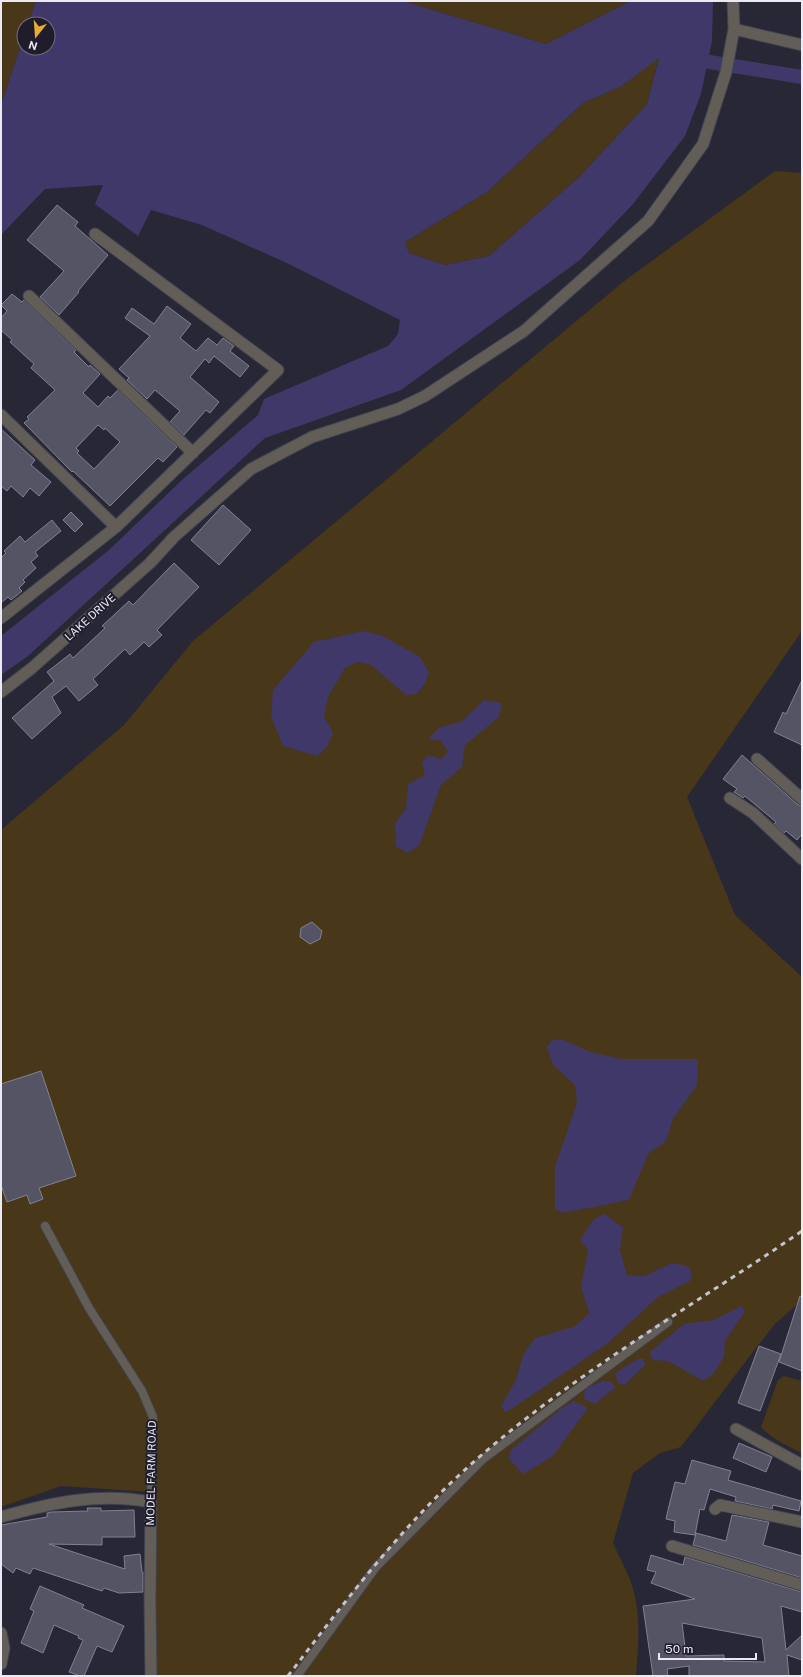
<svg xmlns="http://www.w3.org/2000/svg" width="803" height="1677" viewBox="0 0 803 1677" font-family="'Public Sans',sans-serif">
	<rect width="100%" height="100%" fill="#282736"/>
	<path fill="#483719" d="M1 1H36L28 24H24V36L1 105Z
		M403 1H631L546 44Z
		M659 57 647 104 579 177 489 256 445 265 409 253 405 242 487 192 583 103 622 86Z
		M775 171 802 173V631L687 797 735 915 802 977V1300L775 1324 752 1353 681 1447 660 1453 633 1473 613 1543C620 1559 630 1575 634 1592 641 1619 638 1649 636 1676H150L151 1492 61 1486 1 1507V830L124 725 193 641 623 282Z
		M784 1376 802 1381V1453C787 1446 772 1439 761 1427L778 1380Z"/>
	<path fill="#403869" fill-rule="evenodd" d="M36 1H403L546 44 631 1H713L712 41 701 94 685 136 633 204 580 260 401 390 265 438 28 656 1 675V636L109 550 182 480 258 415 264 399 388 346 398 334 400 320 289 264 202 225 151 210 138 236 95 204 103 185 45 189 1 235V105L24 36V48H48V24H28ZM659 58 647 104 579 177 489 256 445 265 409 253 405 242 487 192 583 103 622 86Z
		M364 631 383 636 420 657 429 672 425 684 416 694 406 695 371 665 357 662 345 668 328 697 324 716 333 733 327 747 317 756 283 746 271 716 273 690 314 642Z
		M484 700 502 703 499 717 465 745 462 767 441 785 419 846 407 853 396 846 395 823 406 809 408 784 425 775 422 763 428 755 441 759 448 752 441 741 428 739 440 727 461 722Z
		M561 1039 590 1052 622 1059H698L697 1085 673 1119 666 1141 648 1154 629 1200 563 1213 555 1209V1167L577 1103 575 1085 553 1065 547 1047 551 1041Z
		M605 1214 623 1228 620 1250 627 1275 644 1276 670 1264H678L689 1267 692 1274 690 1281 658 1297 608 1343 513 1408 505 1412 501 1406 516 1380 523 1355 535 1338 574 1327 589 1313 581 1286 588 1250 580 1240 594 1219Z
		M741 1306 745 1311 725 1341 724 1357 714 1373 703 1381 668 1361 652 1360 650 1352 684 1324 714 1320Z
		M638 1359H644L645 1365 624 1385 618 1383 615 1373Z
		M602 1381H611L616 1387 595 1404 584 1399 585 1389Z
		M574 1401 588 1408 552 1457 523 1474 508 1458 512 1449 562 1408Z"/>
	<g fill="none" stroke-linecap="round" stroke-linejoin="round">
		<path stroke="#403869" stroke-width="14" d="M691 59 802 77"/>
	</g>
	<path fill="#555464" stroke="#828193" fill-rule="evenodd" d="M57 205 78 222 75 226 108 255 78 291 79 292 59 315 40 297 64 271 27 240Z
		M12 294 22 302 24 300 76 350 74 352 89 367 90 365 100 374 83 393 98 407 108 396 110 398 118 390 177 447 163 462 158 458 110 506 73 471 72 472 24 423 29 419 27 417 55 390 31 368 34 364 10 342 12 340 1 330V318L7 311 1 305ZM98 425 104 430 105 428 120 442 94 469 77 453 79 451 76 448Z
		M167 306 191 324 180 338 196 351 208 338 217 345 223 338 234 346 230 351 249 366 240 377 214 356 209 363 205 359 190 377 219 402 210 413 206 410 184 435 170 422 180 411 155 390 147 399 127 380 129 378 119 369 150 336 125 318 132 308 154 324Z
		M1 429 35 460 31 465 51 482 39 496 30 488 23 497 11 486 7 491 1 486Z
		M223 505 251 530 219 565 191 540Z
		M71 512 83 524 75 532 63 520Z
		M52 520 61 531 35 552 38 556 31 562 36 568 23 580 25 582 19 588 22 591 11 600 8 597 1 603V558L6 553 4 551 20 536 25 542Z
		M174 563 199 587 157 630 162 635 149 647 144 642 130 655 125 649 93 679 98 685 79 701 66 686 52 697 61 713 32 739 12 718 54 681 47 672 70 654 73 658 105 628 102 626 129 601 133 605Z
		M802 680V745L774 732 783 712 786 714Z
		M742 755 797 804 802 806V834L797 840 786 831 784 833 774 824 776 822 745 796 743 798 734 792 737 789 723 779Z
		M312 922 322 931 320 939 310 944 300 937 301 928Z
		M41 1071 76 1176 39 1188 43 1199 30 1204 27 1195 7 1202 1 1185V1084Z
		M800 1296 802 1297V1371L779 1362Z
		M759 1346 781 1354 760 1411 738 1403Z
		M739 1443 772 1457 766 1472 733 1458Z
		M692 1460 731 1471 728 1480 801 1501 799 1511 773 1505 772 1509 735 1501 736 1497 710 1489 704 1510 700 1509 695 1535 674 1532 675 1521 666 1519 669 1506 675 1482 685 1484Z
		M87 1508H101V1511L134 1510 135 1537H102V1545L49 1544 125 1569 124 1556 140 1554 142 1572H143V1592L119 1593 104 1588 102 1591 33 1568 30 1574 16 1568 13 1573 1 1564V1525L47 1517V1513L51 1512 88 1511Z
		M732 1515 769 1522 763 1545 802 1556V1578L693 1545 696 1533 726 1541Z
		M651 1555 683 1565 685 1557 802 1592V1612L781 1606 786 1650 802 1635V1660L787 1655 789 1676H689V1666L667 1669 668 1676H653L643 1606 695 1599 651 1583 656 1572 647 1570ZM682 1623 762 1638 765 1662 724 1661V1655L686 1656Z
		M40 1586 84 1605 82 1608 124 1626 112 1652 97 1646 84 1676H80L69 1672 83 1640 78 1638 79 1636 54 1625 43 1653 21 1643 34 1611 30 1609Z"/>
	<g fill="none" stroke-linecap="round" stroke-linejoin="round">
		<defs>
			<path id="service" d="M45 1226 89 1308 142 1391 153 1417 151 1502
				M297 1676 376 1567 483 1459 668 1322"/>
			<path id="minor" d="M734 29 802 45
				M29 296 193 453
				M1 415 116 527
				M1 618 116 527 278 370 95 234
				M1 692 32 668 150 563 174 537 251 469 312 437 398 409 425 396 524 331 648 221 703 144 726 72 734 29 733 1
				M757 759 802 799
				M730 798 753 813 802 859
				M736 1429 802 1465
				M715 1509 720 1505 802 1522
				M1 1517C51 1503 99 1492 151 1502L150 1600 151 1676
				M672 1546 802 1585
				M1 1633 4 1648 1 1664"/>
		</defs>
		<use href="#service" stroke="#434251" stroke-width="10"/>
		<use href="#minor" stroke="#434251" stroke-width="13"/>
		<use href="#service" stroke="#625e57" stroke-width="8"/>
		<use href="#minor" stroke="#625e57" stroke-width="11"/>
		<path stroke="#c3c2cd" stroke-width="3" stroke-dasharray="5 5" stroke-linecap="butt" d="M288 1676C344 1603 399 1529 468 1467 569 1376 690 1308 802 1231"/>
	</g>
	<g text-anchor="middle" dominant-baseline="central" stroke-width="4" stroke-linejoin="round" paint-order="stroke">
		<g font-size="11" fill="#ebeaf4" stroke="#1f1d2c">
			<text transform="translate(90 617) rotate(-42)">LAKE DRIVE</text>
			<text transform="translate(151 1473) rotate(-89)">MODEL FARM ROAD</text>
		</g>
	</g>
	<rect width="803" height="1677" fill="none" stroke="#ebeaf4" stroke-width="4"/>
	<g transform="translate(36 36) rotate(197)"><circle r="19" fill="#1f1d2c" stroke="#716f7c"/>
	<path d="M0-3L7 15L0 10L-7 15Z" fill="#e8ab37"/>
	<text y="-6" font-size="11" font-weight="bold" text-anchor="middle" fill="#ebeaf4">N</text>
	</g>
	<path d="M659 1653v6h97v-6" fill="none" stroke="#ebeaf4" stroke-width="2"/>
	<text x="665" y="1653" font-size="12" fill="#ebeaf4" stroke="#1f1d2c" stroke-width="3" paint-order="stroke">50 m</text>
</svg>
